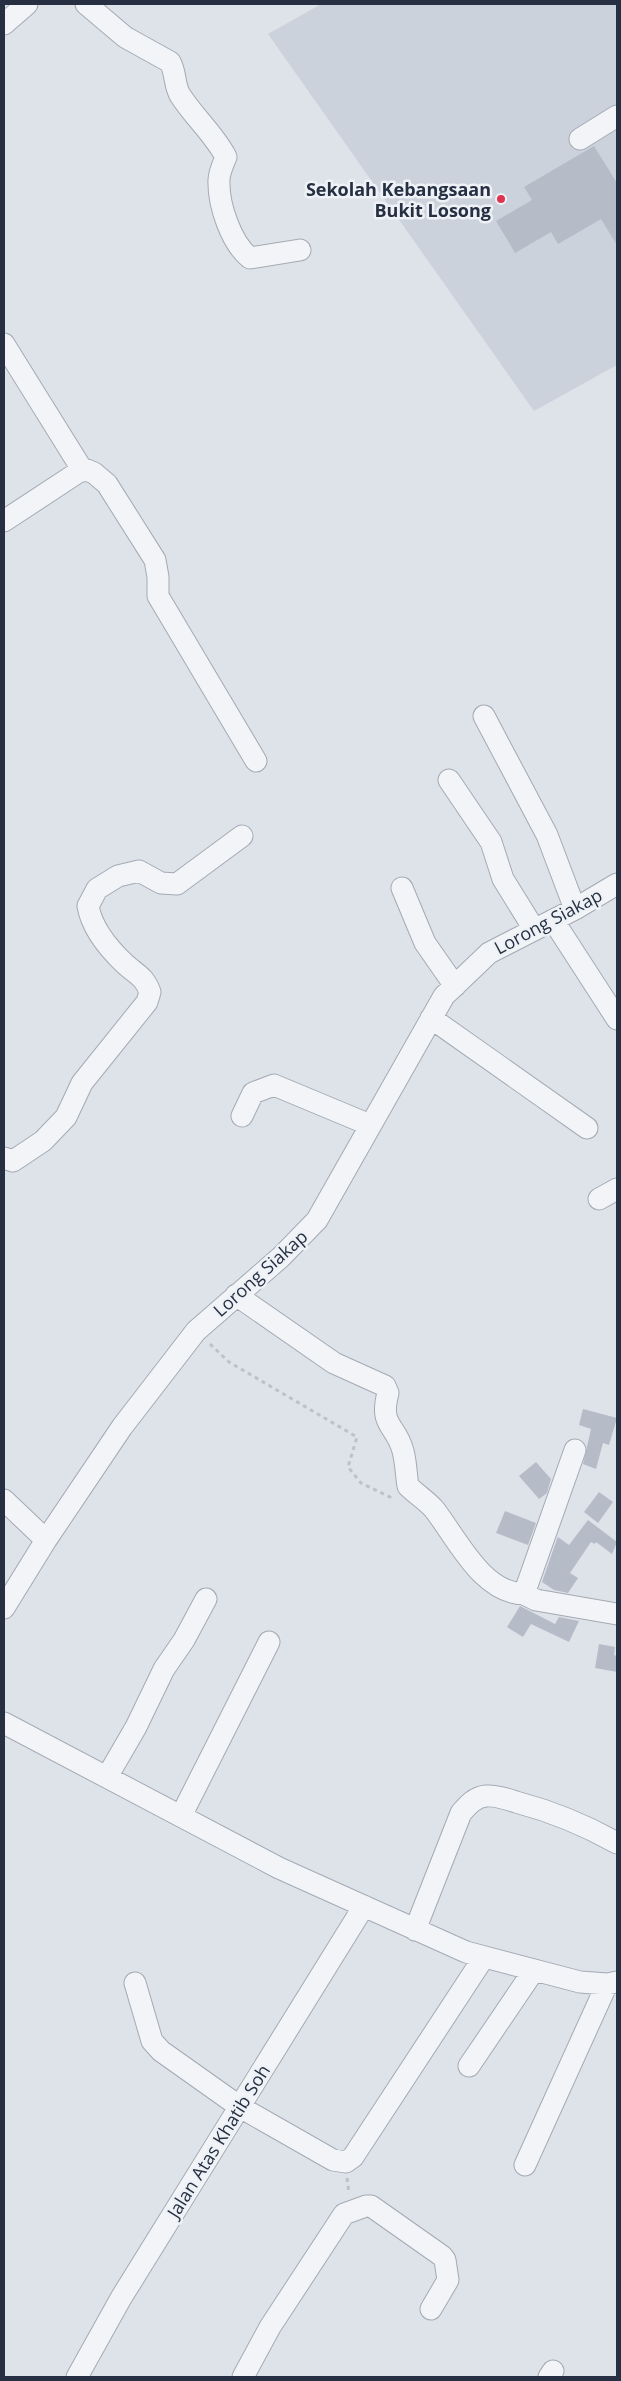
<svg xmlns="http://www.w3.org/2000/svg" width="621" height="2381" viewBox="0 0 621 2381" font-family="'Open Sans',sans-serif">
	<rect width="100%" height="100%" fill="#dee3ea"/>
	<path fill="#ccd2dc" d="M321 4H617V365L534 411 268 34Z"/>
	<path fill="#b5bcc7" d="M594 146 617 183V245L601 219 558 244 551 232 515 253 496 221 532 200 524 187Z
		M583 1409 617 1418 609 1445 603 1443 596 1469 583 1464 591 1429 579 1425Z
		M536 1462 551 1479 547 1493 539 1499 519 1476Z
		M599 1492 613 1502 598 1523 584 1512Z
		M505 1511 536 1523 528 1545 496 1533Z
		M588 1520 617 1542 612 1554 596 1542 595 1544 591 1542 570 1573 578 1578 568 1593 554 1590 542 1582 557 1539 558 1537 569 1545Z
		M520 1606 555 1624 559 1617 579 1621 569 1642 531 1624 523 1637 507 1627Z
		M599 1644 615 1647 614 1655 617 1656V1672L595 1668Z"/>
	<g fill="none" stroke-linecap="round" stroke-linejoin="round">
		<defs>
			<path id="minor" d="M86 4 125 37 170 62C176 72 174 85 180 95 194 117 214 134 226 157 223 164 219 173 219 180 218 204 231 243 250 258L300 250
				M4 24 27 4
				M580 139 617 116
				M4 344 83 471
				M4 521 80 471 87 470 94 473 107 484 155 560 158 577V596L256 761
				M484 716 547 835 575 909
				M449 780 491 842 503 879 534 929
				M402 888 425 943 455 986
				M553 920 617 1019
				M431 1018 587 1128
				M242 1116 253 1093 274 1085 370 1125
				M4 1158 13 1161 43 1141 66 1117 82 1083 147 1002 150 992C144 976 137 975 125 964 108 948 92 929 88 906L97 889 118 876 139 871 161 883 177 884 242 836
				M599 1199 617 1189
				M236 1295 334 1363 385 1386 388 1393C379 1427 396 1424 403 1451 406 1462 406 1474 408 1486 416 1494 427 1501 434 1509 458 1540 482 1593 524 1594
				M575 1450 524 1594 536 1600 617 1614
				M4 1500 46 1540
				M4 1608 46 1540 122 1427 196 1331 281 1257 317 1220 444 996 489 953 575 909 617 884
				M4 1723 279 1868 466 1952 580 1982 607 1984 617 1982
				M107 1777 136 1727 164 1669 184 1640 206 1599
				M181 1816 269 1642
				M415 1930 461 1813C468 1805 475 1797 486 1796 496 1795 507 1799 516 1802 554 1812 583 1824 617 1843
				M135 1983 152 2041 161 2051 240 2107 333 2160 346 2162 353 2157 484 1957
				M469 2066 534 1970
				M525 2165 607 1984
				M77 2377 121 2298 364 1906
				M243 2377 270 2327 344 2214 366 2206H371L442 2256 445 2260 448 2280 431 2309
				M549 2377 553 2371"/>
		</defs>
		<use href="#minor" stroke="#a3aab4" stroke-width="23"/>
		<path stroke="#bdc1c8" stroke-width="3" stroke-dasharray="4 4" stroke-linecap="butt" d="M210 1344 229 1362 357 1437 348 1467 361 1483 394 1499
			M347 2178 349 2194"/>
		<use href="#minor" stroke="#f2f4f7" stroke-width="21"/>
	</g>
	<circle fill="#dd3550" stroke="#eef2f7" stroke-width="2" cx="501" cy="199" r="5"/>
	<g text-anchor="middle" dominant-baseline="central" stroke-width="5" stroke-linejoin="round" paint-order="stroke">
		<g font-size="18" font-weight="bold" fill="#263042" stroke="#eef2f7" text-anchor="end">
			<text x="491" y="189">Sekolah Kebangsaan<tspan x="491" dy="21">Bukit Losong</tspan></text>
		</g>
		<g font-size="18" fill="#263042" stroke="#eef2f7">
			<text transform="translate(548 921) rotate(-28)">Lorong Siakap</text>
			<text transform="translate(260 1273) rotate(-42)">Lorong Siakap</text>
			<text transform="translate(218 2141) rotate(-58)">Jalan Atas Khatib Soh</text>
		</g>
	</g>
	<rect width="621" height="2381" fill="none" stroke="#263042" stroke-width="10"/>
</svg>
